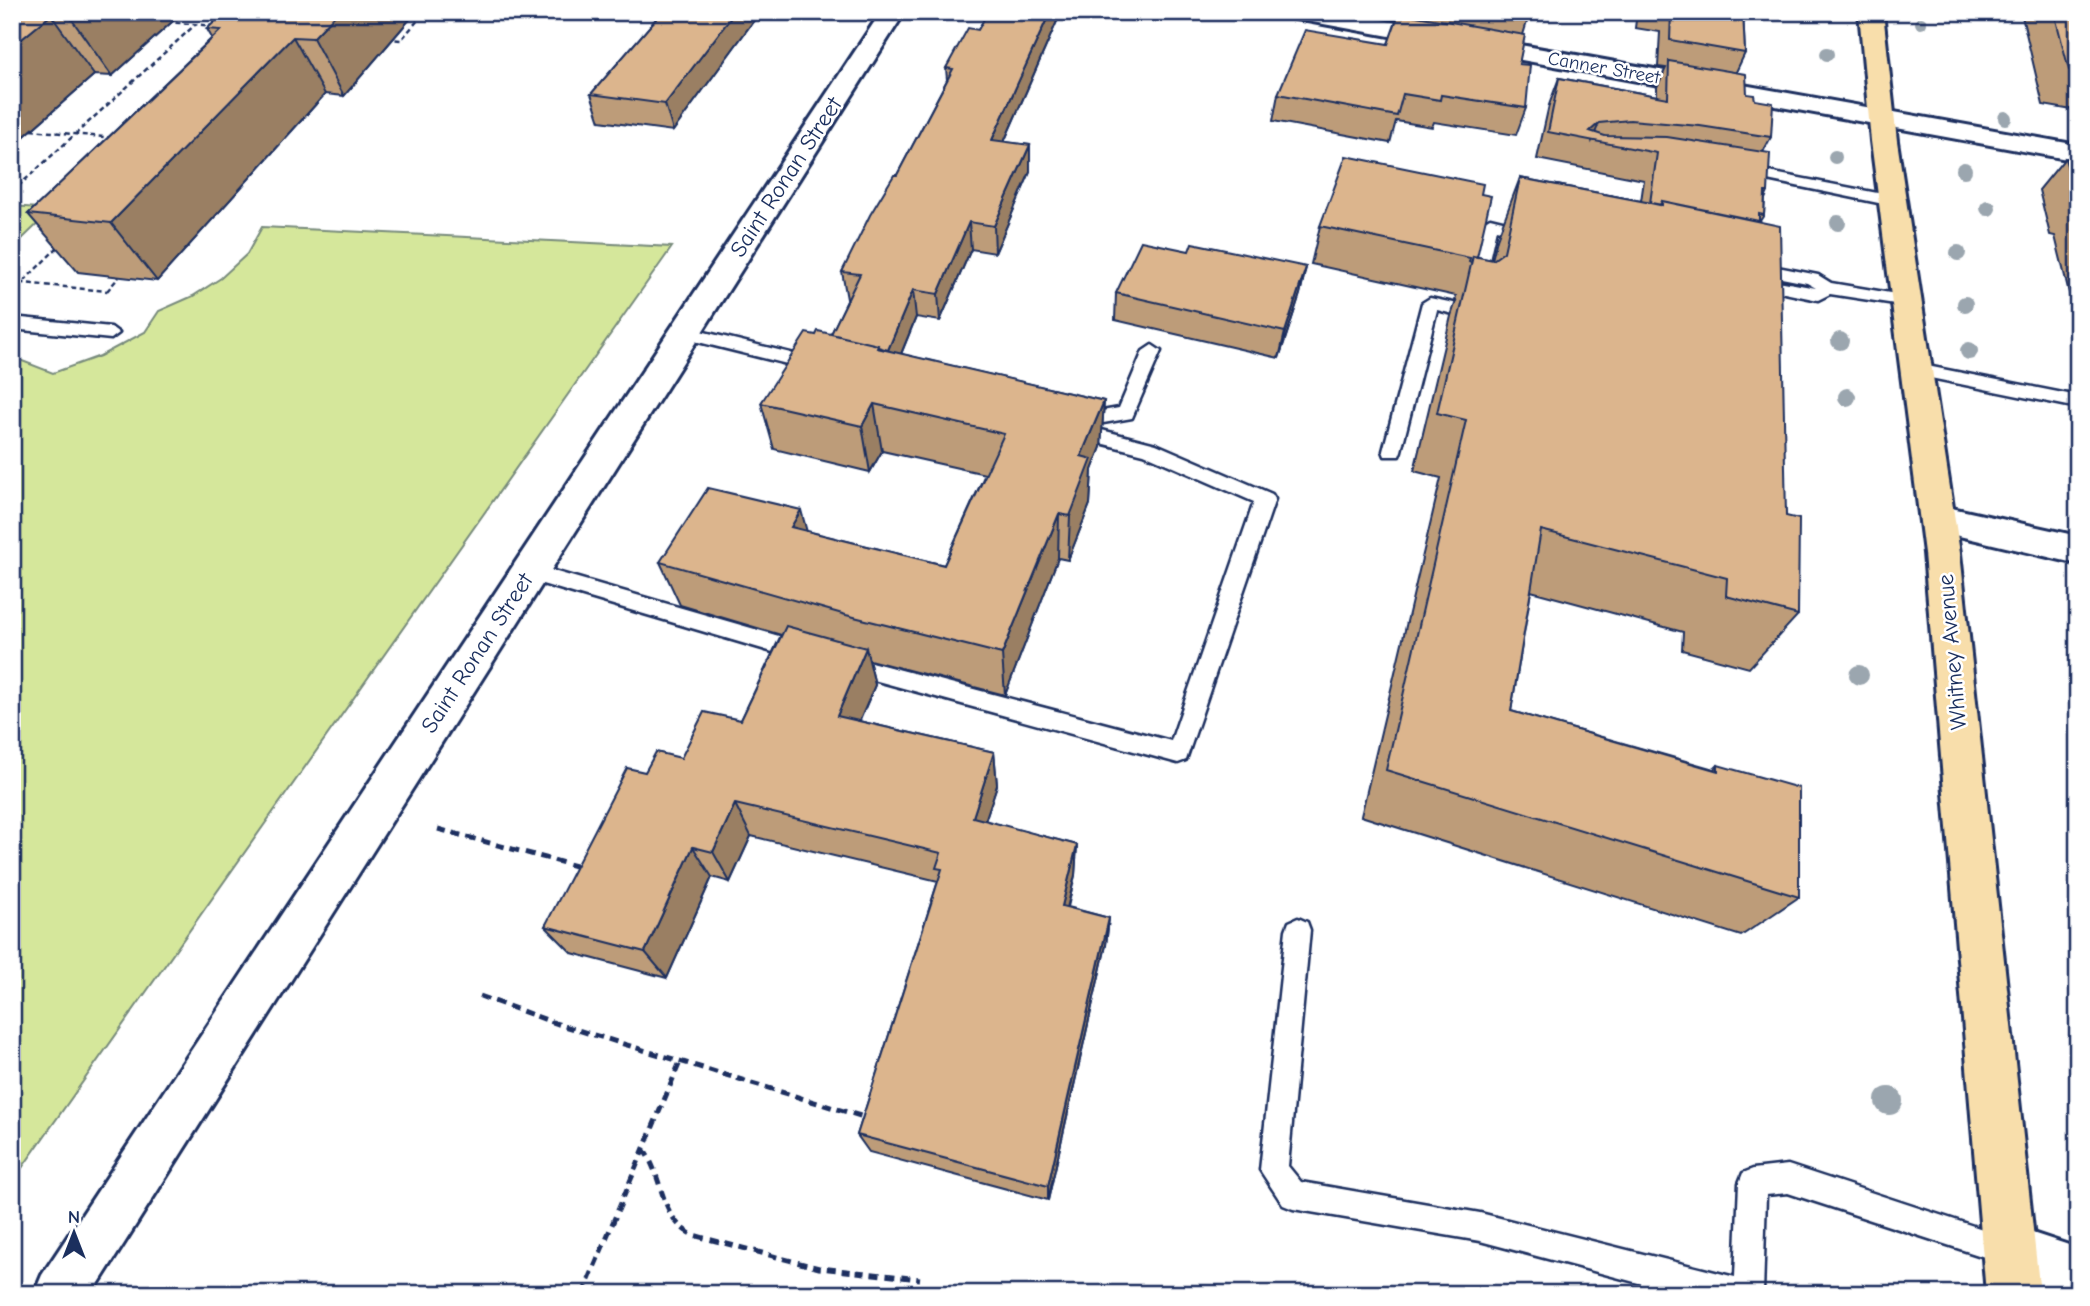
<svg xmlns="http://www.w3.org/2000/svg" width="2090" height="1306" viewBox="0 0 2090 1306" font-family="'Comic Neue',sans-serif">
	<rect width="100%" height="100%" fill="#fff"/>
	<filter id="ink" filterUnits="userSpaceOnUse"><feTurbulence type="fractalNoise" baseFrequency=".0143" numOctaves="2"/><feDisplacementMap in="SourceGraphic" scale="14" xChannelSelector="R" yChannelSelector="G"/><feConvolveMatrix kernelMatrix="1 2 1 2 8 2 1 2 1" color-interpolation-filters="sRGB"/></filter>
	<g filter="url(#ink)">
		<path fill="#d5e79b" stroke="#788b7c" stroke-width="2" d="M12 206 53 209 21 240H12Z
			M262 227 672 247 12 1182V357L53 373 100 356 145 332 159 311 193 296 221 278 247 254Z"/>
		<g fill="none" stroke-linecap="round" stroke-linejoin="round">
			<defs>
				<path id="lane" d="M1743 167 1893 196 1901 201 1893 206 1738 174 1736 171 1738 168Z
					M1490 218 1536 229 1538 232 1530 237 1496 229 1476 316 1470 318 1437 310 1401 451 1399 456H1385L1383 451 1422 303 1430 298 1463 305 1482 223Z
					M1757 263 1818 275 1831 283 1908 296 1916 301 1908 306 1830 294 1818 300 1756 287 1750 286 1748 282 1750 278 1756 277 1816 288 1807 283 1751 272 1749 268 1751 264Z
					M12 317 111 327 119 333 111 339 12 329Z
					M684 327 815 359 824 365 815 371 678 337 676 333 678 329Z
					M1152 345 1161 351 1132 418 1086 426 1156 444 1272 494 1275 499 1186 760 1178 763 837 670 833 664 837 658 844 655 1171 741 1254 502 1144 454 1068 435 1065 430 1068 417 1119 408 1143 351Z
					M1917 364 2078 396V408L1911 374 1908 370 1911 366Z
					M529 564 803 643 810 646 813 652 810 658 803 661 522 578 519 572 522 566Z
					M1298 918 1307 922 1310 930 1288 1166 1301 1182 1480 1213 1735 1277 1739 1183 1743 1173 1753 1169 1788 1165 2016 1240 2020 1250 2016 1260 2006 1264 1788 1193 1766 1195 1763 1294H1680L1480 1241 1293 1209 1283 1205 1260 1170 1286 930 1289 922Z"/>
				<path id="street" d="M881 12H905L92 1294H34L42 1275Z
					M1284 12H1337L2078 145V161L1296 19 1288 17Z
					M2008 1225 2078 1248V1294H2058L1990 1269 1982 1251 1990 1233Z"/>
				<path id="secondary" d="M1938 505 2078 536V564L1925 528 1920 518 1925 508Z"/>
				<path id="primary" d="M1859 12H1883L1897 141 1960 553 2040 1294H1986L1924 553 1871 141Z"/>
			</defs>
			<use href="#lane" stroke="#1b2f5e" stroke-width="5"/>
			<use href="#street" stroke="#1b2f5e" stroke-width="6"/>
			<use href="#secondary" stroke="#1b2f5e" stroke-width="6"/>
			<use href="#primary" stroke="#1b2f5e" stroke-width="6"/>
			<path stroke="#1b2f5e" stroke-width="2.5" stroke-dasharray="5 3.5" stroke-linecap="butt" d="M167 22 215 26
				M387 39 401 40 425 12
				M31 130 114 138
				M12 192 196 24
				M12 282 107 291
				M18 287 61 244
				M107 291 119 277"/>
			<path stroke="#1b2f5e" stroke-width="5" stroke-dasharray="9 6" stroke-linecap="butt" d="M438 829 579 867
				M480 996 558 1024 867 1118
				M643 1149C664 1176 659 1219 693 1235L819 1268 920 1279
				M583 1294 680 1062"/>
			<use href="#lane" fill="#fff" fill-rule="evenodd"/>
			<use href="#street" fill="#fff" fill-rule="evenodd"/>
			<use href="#secondary" fill="#fff" fill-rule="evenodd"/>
			<use href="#primary" fill="#f8deab" fill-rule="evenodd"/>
		</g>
		<g fill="#9ba6af">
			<circle cx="1921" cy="23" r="6"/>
			<circle cx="1827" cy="54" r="7"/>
			<circle cx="2005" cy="118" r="7"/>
			<circle cx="1835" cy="157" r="7"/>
			<circle cx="1964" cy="170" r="8"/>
			<circle cx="1988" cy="208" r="8"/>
			<circle cx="1838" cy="223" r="8"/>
			<circle cx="1958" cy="253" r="8"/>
			<circle cx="1965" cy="304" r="8"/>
			<circle cx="1840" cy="341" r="9"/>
			<circle cx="1969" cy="351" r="9"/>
			<circle cx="1847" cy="397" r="9"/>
			<circle cx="1859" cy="675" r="10"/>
			<circle cx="1889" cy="1101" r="14"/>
		</g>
		<path fill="#bd9c79" stroke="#1b2f5e" stroke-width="2" d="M12 12H183L112 76 94 75 12 147Z
			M416 12 344 96 325 94 157 281 78 272 28 214 212 38 207 29Z
			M447 12H535L529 20Z
			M662 12H760L673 131 600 121 591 94Z
			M988 12H1059L1058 19 1004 142 1030 145V172L995 253 971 249 940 321 916 317 901 354 1104 401 1101 447 1092 470 1090 504 1068 560 1058 558 1005 695 869 660 875 685 859 721 994 752 997 785 985 821 1077 845 1075 875 1068 907 1109 918 1106 945 1048 1200 869 1152 857 1135 938 881 751 836 730 882 712 877 667 978 572 953 545 926 645 772 681 758 741 720 781 635 680 605 660 562 806 531 944 565 985 474 882 451 870 472 774 449 761 403 816 335 831 334 848 299H847L842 272 897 175 947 80 946 68 978 30Z
			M1401 12H1530L1523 35 1519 64 1526 108 1516 135 1434 122 1432 127 1396 121 1390 143 1273 121 1278 94 1388 44Z
			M1637 12H1743L1745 53 1736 72 1747 94 1755 100 1771 137 1763 152 1768 192 1765 199 1764 215 1760 221 1786 516 1798 615 1749 668 1682 650 1683 632 1531 591 1511 711 1714 769 1718 765 1799 897 1741 936 1361 816 1441 478 1414 471 1451 316 1456 301H1455L1456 296 1311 264 1320 226 1481 194 1477 257 1492 260 1497 239 1520 178 1641 201 1644 180 1537 159 1549 105 1559 78 1657 96V87L1666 68 1658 67 1660 32 1635 28Z
			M2021 12H2078V111L2043 105Z
			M2065 158 2078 160V311L2074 297H2070L2055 236 2050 235 2039 190Z
			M1189 251 1306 267 1300 294 1279 358 1115 320 1116 293Z
			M2078 428V446L2075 431Z"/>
		<path fill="#9a7f63" stroke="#1b2f5e" stroke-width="2" d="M76 12H183L112 76 70 17Z
			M338 12H416L344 96 313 38Z
			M526 12H535L529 20Z
			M735 12H760L673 131 665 104Z
			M1050 12H1059L1058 19 993 167 992 140Z
			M51 15 94 75 12 147V47Z
			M293 37 325 94 157 281 111 223Z
			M1599 123 1592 141 1590 131Z
			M1030 145V172L995 253 994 226Z
			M969 222 971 249 940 321 938 294Z
			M1306 267 1300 294 1279 358 1285 332Z
			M913 290 916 317 892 376 888 350Z
			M1104 401 1101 447 1092 470 1090 504 1068 560 1070 516 1081 456Z
			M874 404 882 451 870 472 862 426Z
			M801 510 813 554 791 527Z
			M1059 514 1058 558 1005 695 1002 654Z
			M866 648 875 685 847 751 837 716Z
			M994 752 997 785 976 848 973 817Z
			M735 804 751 836 730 882 713 852Z
			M1077 845 1075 875 1061 933 1062 906Z
			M693 847 712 877 667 978 645 952Z
			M1109 918 1106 945 1048 1200V1186Z"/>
		<path fill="#dcb58d" stroke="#1b2f5e" stroke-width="2" d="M12 12H76L70 17 51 15 12 47Z
			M225 12H338L313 38 293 37 111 223 28 214 221 30 207 29Z
			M662 12H735L665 104 591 94Z
			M988 12H1050L992 140 1030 145 994 226 969 222 938 294 913 290 888 350 878 347V345L831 334 860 274 842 272 870 215 894 175H897L953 69 946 68 968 28 978 30Z
			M1485 12H1530L1528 20Z
			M1671 12H1743L1745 53 1670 40Z
			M2054 12H2078V72L2069 70Z
			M1399 13 1525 35 1519 64 1530 65 1526 108 1441 95 1440 100 1403 94 1397 116 1278 94 1305 30 1388 44Z
			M1669 61 1746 74 1747 94 1754 95 1755 100 1773 103 1771 137 1700 126 1630 120 1599 123 1590 131 1605 136 1667 137 1770 153 1768 192H1765L1764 215 1759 214V221L1662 201 1660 205 1650 203 1657 153 1548 132 1559 78 1668 98Z
			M1346 156 1483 184 1481 194 1491 196 1477 257 1473 256 1471 263 1469 262 1470 258 1320 226Z
			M2065 158 2078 160V203H2077Z
			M1520 178 1662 205V201L1780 226 1786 516 1799 519 1798 615 1726 596 1727 578 1541 530 1511 711 1718 771V765L1799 788V897L1386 770 1466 420 1437 413 1473 256 1493 260 1504 252Z
			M1141 241 1189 251 1192 243 1306 267 1285 332 1116 293Z
			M818 331 878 345 877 348 1104 401 1081 456 1092 459 1070 516 1059 514 1002 654 846 615 660 562 708 488 801 510 791 527 944 565 1004 434 874 404 862 426 761 403 806 333 816 335Z
			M786 626 866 648 837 716 994 752 973 817 1077 845 1062 906 1109 918 1048 1186 857 1135 942 869 936 868 941 853 735 804 713 852 693 847 645 952 545 926 627 768 645 772 656 752 681 758 704 712 741 720Z"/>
	</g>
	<g text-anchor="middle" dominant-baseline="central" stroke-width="5" stroke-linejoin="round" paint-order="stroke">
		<g font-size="19" fill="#1b2f5e" stroke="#fff">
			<text transform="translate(1604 68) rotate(10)">Canner Street</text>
		</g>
		<g font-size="23" fill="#1b2f5e" stroke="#fff">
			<text transform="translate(786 177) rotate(-57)">Saint Ronan Street</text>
			<text transform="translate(1952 652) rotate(-95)">Whitney Avenue</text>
			<text transform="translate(477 653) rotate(-57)">Saint Ronan Street</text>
		</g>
	</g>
	<rect width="2090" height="1306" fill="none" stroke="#fff" stroke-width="42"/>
	<rect x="21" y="21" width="2048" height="1264" fill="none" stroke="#1b2f5e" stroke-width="2.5" filter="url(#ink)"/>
	<g transform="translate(74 1233)" stroke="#ffffff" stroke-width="5" paint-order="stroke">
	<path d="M0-5L12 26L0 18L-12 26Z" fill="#1b2f5e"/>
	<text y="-10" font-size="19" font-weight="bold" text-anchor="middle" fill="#1b2f5e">N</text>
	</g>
</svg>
